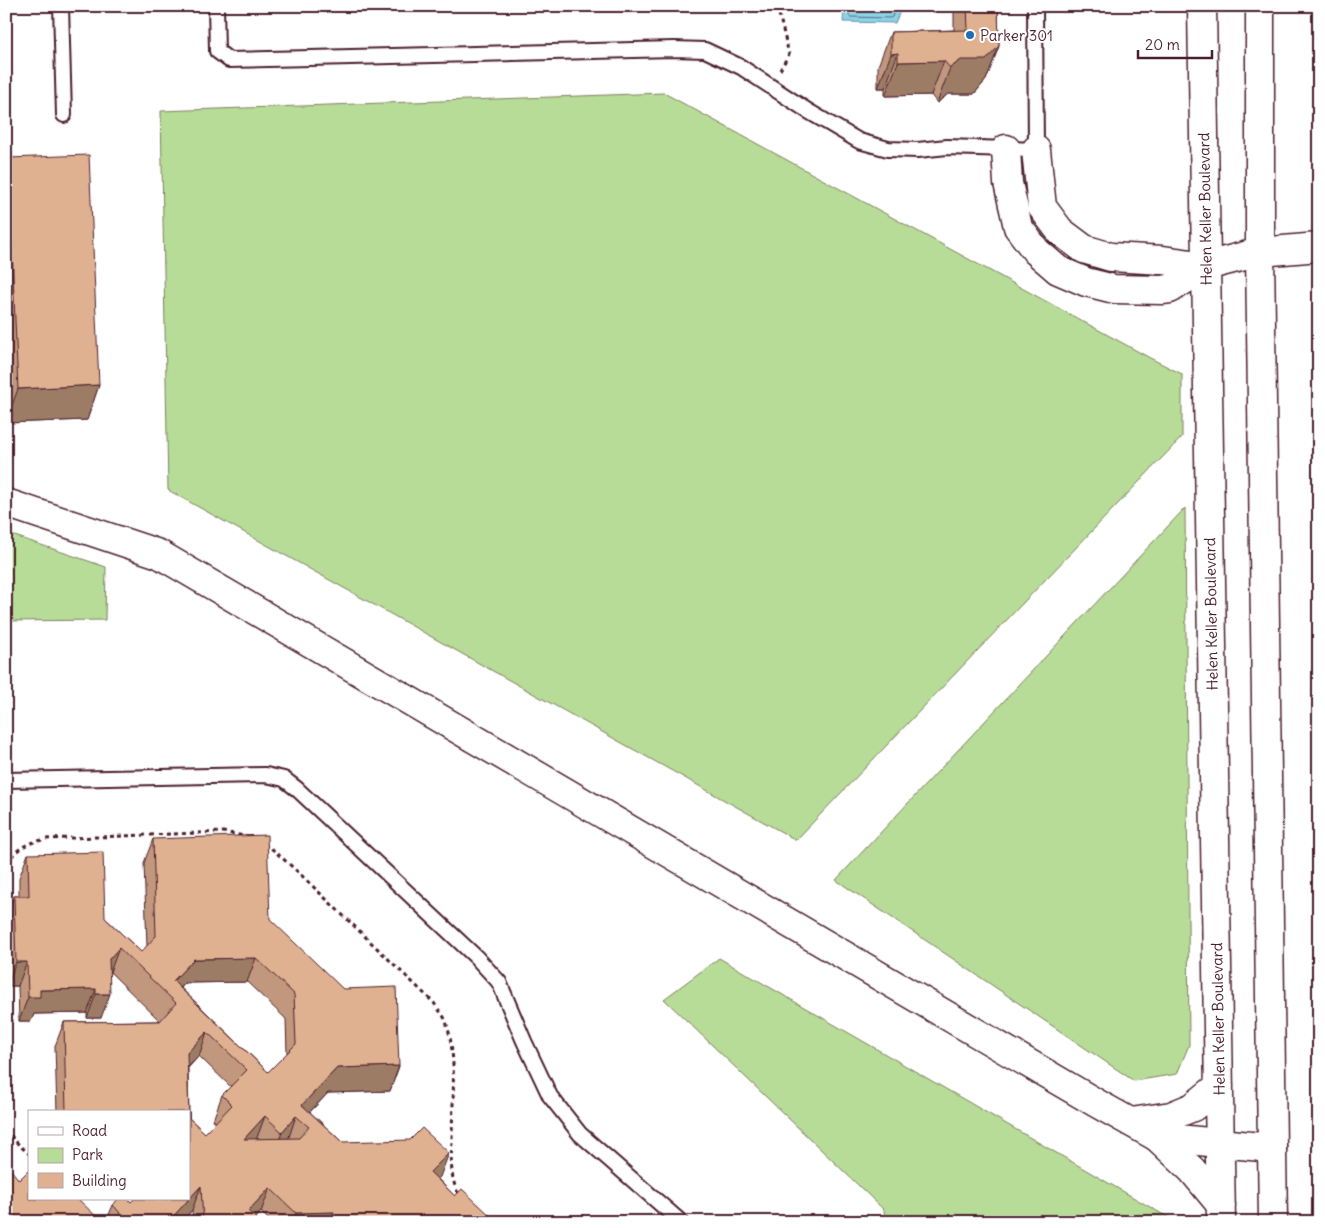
<svg xmlns="http://www.w3.org/2000/svg" width="1325" height="1228" viewBox="0 0 1325 1228" font-family="Delius,sans-serif">
	<rect width="100%" height="100%" fill="#fff"/>
	<filter id="ink" filterUnits="userSpaceOnUse"><feTurbulence type="fractalNoise" baseFrequency=".02" numOctaves="2"/><feDisplacementMap in="SourceGraphic" scale="10" xChannelSelector="R" yChannelSelector="G"/><feConvolveMatrix kernelMatrix="1 2 1 2 8 2 1 2 1" color-interpolation-filters="sRGB"/></filter>
	<g filter="url(#ink)">
		<path fill="#b6dc97" stroke="#807e61" d="M664 93 1150 358 1182 374V437L796 840 168 490 161 111Z
			M1185 508 1189 1045 1177 1074 1134 1081 836 880Z
			M6 533 106 567 105 620 6 621Z
			M719 958 1176 1222H885L884 1210 664 999Z"/>
		<path fill="#88d4e8" stroke="#6f8c9c" d="M844 6H907L901 9 895 23 843 22Z"/>
		<g fill="none" stroke-linecap="round" stroke-linejoin="round">
			<path stroke="#636777" stroke-width="1" d="M849 6V15L850 17 890 18 892 17 897 6"/>
			<defs>
				<path id="lane" d="M61 6 64 115
					M216 6 217 51 229 60 674 49 705 50 741 67 808 111 859 141 888 149 918 150 947 147 1036 150 1035 6
					M6 780 266 775 284 779 297 789 476 957 499 982 524 1041 550 1096 580 1134 681 1222"/>
				<path id="street" d="M1006 149 1008 183 1018 227 1036 251 1058 270 1086 282 1114 289 1162 290 1170 289 1206 266
					M1036 150 1042 207 1060 231 1084 249 1111 257 1163 260 1206 266
					M6 503 159 554 1098 1104 1157 1137 1272 1148"/>
				<path id="secondary" d="M1202 6 1221 1222
					M1260 6V252L1273 1222
					M1206 266 1260 252 1319 247
					M1131 1122 1171 1116 1193 1107 1219 1086
					M1157 1137 1192 1170 1221 1205"/>
			</defs>
			<use href="#lane" stroke="#4a1f2b" stroke-width="18"/>
			<use href="#street" stroke="#4a1f2b" stroke-width="31"/>
			<use href="#secondary" stroke="#4a1f2b" stroke-width="31"/>
			<path stroke="#4a1f2b" stroke-width="3" stroke-dasharray="4 4" stroke-linecap="butt" d="M777 6 789 54 780 70
				M264 845 271 848 298 872 434 1003C437 1008 442 1013 445 1019 458 1053 452 1105 452 1142 451 1160 450 1179 459 1195
				M6 863C20 846 25 844 46 839L223 832 249 837
				M6 1129 14 1140 29 1154"/>
			<use href="#lane" stroke="#fff" stroke-width="14"/>
			<use href="#street" stroke="#fff" stroke-width="28"/>
			<use href="#secondary" stroke="#fff" stroke-width="28"/>
		</g>
		<path fill="#c1987d" stroke="#4a1f2b" fill-rule="evenodd" d="M954 6H998L999 46 986 80 974 94H948L937 103 931 95 885 96V88H878V66L891 32 954 30Z
			M8 158 99 385 87 420 6 423V162Z
			M153 839 270 919 399 1066 390 1091 328 1093 310 1112 342 1142 440 1177 438 1179 455 1196 495 1220V1222H271L261 1212 256 1218 260 1222H193L192 1210 182 1222H106L113 1205 131 1202 189 1199V1112H57L55 1046 64 1022 160 1021 110 972 101 1018H87V1013L34 1014 31 1021H19L18 986H7L6 917 14 896H19V878L28 854 105 918 141 952 147 946 144 863ZM247 982 286 1019 287 1053 268 1072 181 988 185 983ZM199 1056 231 1087 222 1095 213 1120 216 1122 205 1133 189 1118 188 1068Z"/>
		<path fill="#9d7c66" stroke="#4a1f2b" d="M385 6H513L383 10Z
			M999 46 986 80 974 94H948L937 103 950 68 961 60Z
			M898 53 885 88H878L891 54Z
			M944 61 931 95 885 96 898 62Z
			M99 385 87 420 6 423V421L18 389Z
			M119 948 110 972 100 983 109 959Z
			M256 958 247 982 185 983 171 998 173 981 194 959Z
			M16 962H27L18 986H7Z
			M96 989 87 1013 34 1014 31 1021H19L28 997 40 990Z
			M96 994H110L101 1018H87Z
			M207 1032 199 1056 178 1077 187 1053Z
			M399 1066 390 1091 328 1093 301 1121 302 1105 337 1068Z
			M265 1116 256 1140 244 1139Z
			M296 1116 288 1140 274 1156 282 1132Z
			M449 1153 440 1177 421 1196 430 1172Z
			M201 1186 192 1210 182 1222H168Z
			M270 1188 261 1212 252 1222 248 1211Z
			M334 1212 330 1222H293L296 1213Z"/>
		<path fill="#e0b191" stroke="#4a1f2b" fill-rule="evenodd" d="M967 6H998L999 46 986 60H961L950 68 944 61 898 62V53L891 54V32L968 30Z
			M89 155 99 385 18 389 8 158Z
			M267 835 270 919 343 989 396 987 399 1066 337 1068 302 1105 342 1142 410 1140 422 1128 449 1153 430 1172 455 1196 462 1189 495 1220 494 1222H334V1212L296 1213 270 1188 248 1211 260 1222H203L201 1186 168 1222H115L114 1221 120 1213 113 1205 118 1199H128L131 1202 134 1199H189V1112H66L64 1022 160 1021 176 1003 119 948 109 959 110 994H96V989L40 990V997H28L27 962H16L14 896H29L28 854 103 852 105 918 141 952 156 936 153 839ZM256 958 294 994 296 1044 268 1072 173 981 194 959ZM207 1032 247 1070 222 1095 232 1105 205 1133 189 1118 187 1053ZM265 1116 282 1132 296 1116 309 1127 299 1138 244 1139Z
			M11 1170 19 1180 29 1170V1199H78L102 1222H6V1175Z"/>
	</g>
	<circle fill="#1f6fb2" stroke="#fff" stroke-width="2" cx="970" cy="35" r="5"/>
	<g text-anchor="middle" dominant-baseline="central" stroke-width="4" stroke-linejoin="round" paint-order="stroke">
		<g font-size="15" fill="#4a1f2b" stroke="#fff" text-anchor="start">
			<text x="980" y="35">Parker 301</text>
		</g>
		<g font-size="15" fill="#4a1f2b" stroke="#fff">
			<text transform="translate(1205 209) rotate(-91)">Helen Keller Boulevard</text>
			<text transform="translate(1211 614) rotate(-91)">Helen Keller Boulevard</text>
			<text transform="translate(1218 1019) rotate(-91)">Helen Keller Boulevard</text>
		</g>
	</g>
	<rect width="1325" height="1228" fill="none" stroke="#fff" stroke-width="25"/>
	<rect x="12" y="12" width="1300" height="1203" fill="none" stroke="#4a1f2b" stroke-width="2" filter="url(#ink)"/>
	<rect x="28" y="1110" width="162" height="90" fill="#ffffff" stroke="#b7a5aa"/>
	<rect x="38" y="1127" width="25" height="8" fill="#ffffff" stroke="#b7a5aa"/>
	<text x="72" y="1136" font-size="15" fill="#4a1f2b">Road</text>
	<rect x="38" y="1148" width="25" height="15" fill="#b6dc97" stroke="#b7a5aa"/>
	<text x="72" y="1160" font-size="15" fill="#4a1f2b">Park</text>
	<rect x="38" y="1173" width="25" height="15" fill="#e0b191" stroke="#b7a5aa"/>
	<text x="72" y="1186" font-size="15" fill="#4a1f2b">Building</text>
	<path d="M1138 50v8h74v-8" fill="none" stroke="#4a1f2b" stroke-width="2.5"/>
	<text x="1145" y="50" font-size="15" fill="#4a1f2b" stroke="#ffffff" stroke-width="4" paint-order="stroke">20 m</text>
</svg>
